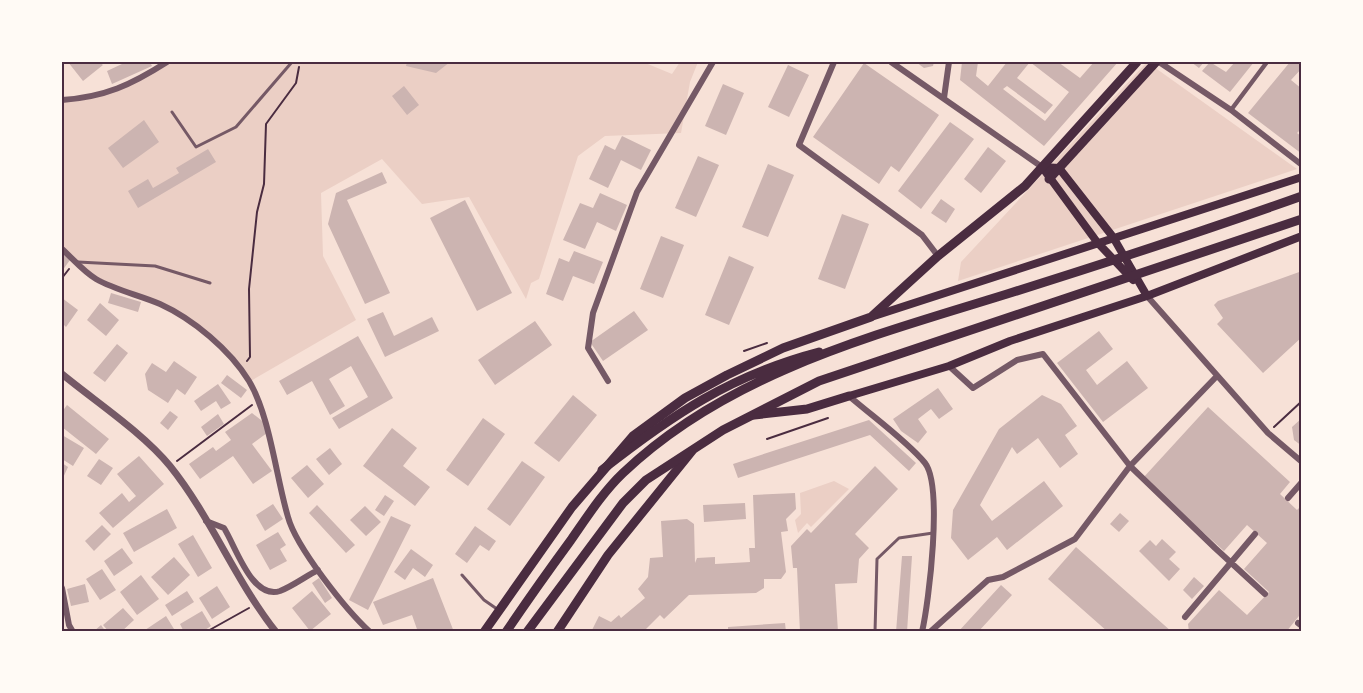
<svg xmlns="http://www.w3.org/2000/svg" width="1363" height="693" viewBox="0 0 1363 693" font-family="'Roboto Condensed',sans-serif">
	<rect width="100%" height="100%" fill="#f7e1d7"/>
	<path fill="#ebcfc5" d="M167 62H643L672 74 680 62H698L690 82 681 133 605 136 578 156 539 279 531 283 526 299 469 197 422 204 382 159 321 193 323 256 356 320 249 382 221 348 196 327 162 305 96 279 62 249V100L93 98Z
		M1147 62 1297 169 958 281 961 262Z
		M834 481 849 489 811 527 807 523 798 533 795 520 801 514 800 493Z"/>
	<path fill="#ccb4b1" fill-rule="evenodd" d="M68 62H99L103 65 83 81Z
		M121 62H150L152 66 112 84 107 71 122 64Z
		M407 62H450L436 73 406 66Z
		M916 62H934L933 66 924 68Z
		M962 62H978L976 76 988 86 1007 62H1058L1080 78 1094 62H1118L1044 146 960 80ZM1030 62 1069 92 1045 121 1003 89 1007 86 1045 114 1053 105 1017 78Z
		M1191 62H1204L1199 68Z
		M1210 62 1226 72 1235 62H1254L1230 92 1202 71Z
		M1290 62H1302V68L1291 80 1302 89V128L1297 133 1302 137V154L1248 113Z
		M864 63 939 115 899 172 891 166 879 184 813 137Z
		M788 65 809 75 789 117 768 107Z
		M723 84 744 93 726 135 705 126Z
		M404 86 419 105 407 115 392 96Z
		M144 120 159 142 123 168 108 148Z
		M950 122 974 139 921 209 898 191Z
		M622 136 651 150 641 170 621 160 608 188 589 179 605 145 615 150Z
		M988 147 1006 161 981 193 964 179Z
		M208 149 216 162 138 208 128 191 148 179 153 188 179 173 176 168Z
		M698 156 719 165 696 217 675 208Z
		M768 164 794 175 768 237 742 227Z
		M382 172 387 183 347 200 390 293 365 304 328 224 336 193Z
		M600 193 627 205 616 231 597 222 585 249 563 240 580 203 593 208Z
		M941 199 955 209 946 223 931 213Z
		M465 200 512 293 477 311 430 218Z
		M842 214 869 224 845 289 818 279Z
		M661 236 684 245 663 298 640 289Z
		M574 251 603 262 594 284 573 276 563 301 546 294 559 258 569 262Z
		M62 253 70 260 62 271Z
		M729 256 754 267 729 325 705 315Z
		M1302 271V337L1263 373 1217 324 1223 318 1214 305 1218 301Z
		M111 293 141 302 138 312 108 303Z
		M62 298 78 310 66 327 62 323Z
		M100 303 119 320 106 336 87 320Z
		M634 311 648 330 603 361 590 342Z
		M383 312 394 336 432 317 439 331 385 357 367 319Z
		M535 321 552 345 495 385 478 360Z
		M1099 331 1113 349 1086 370 1097 385 1127 361 1148 388 1103 422 1057 363Z
		M358 336 393 398 339 429 332 418 368 397 351 366 329 379 345 406 330 415 312 381 287 395 279 381Z
		M117 344 128 353 105 382 93 373Z
		M174 361 197 377 185 395 177 389 168 403 148 390 145 374 152 363 166 372Z
		M227 375 247 390 241 398 221 383Z
		M218 384 231 403 221 409 216 401 201 411 194 401Z
		M938 388 953 409 939 419 931 409 918 419 927 432 918 443 901 431 893 419Z
		M573 395 597 415 559 462 534 443Z
		M1042 395 1061 404 1077 426 1065 435 1078 454 1060 468 1038 438 1017 454 1012 447 980 505 992 521 1044 481 1063 506 1007 550 997 537 968 560 951 538 953 510 999 429Z
		M67 405 109 439 96 454 62 427V412Z
		M1208 407 1290 482 1280 494 1297 510 1302 505V619L1299 616 1286 632H1189L1188 624 1219 590 1247 615 1269 592 1244 569 1267 543 1247 525 1224 551 1143 478Z
		M170 411 178 417 168 430 160 423Z
		M252 413 266 424 267 433 252 444 272 471 253 484 233 456 200 479 189 464 213 447 216 451 231 440 225 432Z
		M218 414 224 424 207 436 201 427Z
		M483 418 505 434 468 486 446 470Z
		M1302 418V446L1294 440 1292 427Z
		M869 420 916 463 909 471 870 435 738 478 733 464Z
		M392 428 417 448 403 466 430 487 415 506 363 466Z
		M62 435 84 448 73 466 62 459Z
		M330 448 342 464 329 475 316 459Z
		M139 456 164 484 113 528 99 513 122 493 129 502 136 496 117 474Z
		M99 459 113 468 101 485 87 476Z
		M522 461 545 477 510 526 487 509Z
		M62 463 68 467 62 480Z
		M307 465 324 484 308 498 291 478Z
		M875 466 898 489 855 534 869 548 859 559 857 583 835 584 838 632H800L797 568H793L791 546 807 529 811 533Z
		M795 493 796 509 786 519 788 531 781 532 786 572 781 579H764V588L756 593 689 595 664 619 660 615 643 632 592 630 599 616 611 622 619 615 621 618 645 598 638 589 648 577 650 558 663 557 661 521 687 519 694 524 695 563 697 558 715 557V564L750 562 749 548H755L753 495Z
		M385 495 394 501 384 516 375 510Z
		M745 503 746 519 704 522 703 505Z
		M273 504 283 519 265 531 256 515Z
		M317 505 355 545 346 553 309 513Z
		M365 506 381 522 366 536 350 520Z
		M167 509 177 528 134 552 123 533Z
		M1120 513 1129 521 1119 532 1110 524Z
		M391 516 411 525 368 610 349 600Z
		M102 525 111 534 94 551 85 541Z
		M475 526 496 541 489 551 480 545 467 563 455 554Z
		M278 532 286 545 280 549 287 561 270 570 256 545Z
		M193 535 212 568 198 577 178 544Z
		M1162 539 1176 552 1169 559 1180 569 1169 581 1139 551 1150 540 1156 546Z
		M1076 547 1172 632H1108L1048 579Z
		M122 548 133 563 114 576 104 561Z
		M411 549 433 565 425 577 413 568 405 580 394 572Z
		M902 556H912L907 632H896Z
		M174 557 190 575 168 595 151 577Z
		M102 569 116 590 100 600 86 579Z
		M141 575 159 599 137 615 120 592Z
		M1194 577 1204 586 1192 599 1183 590Z
		M319 578 332 598 325 603 312 583Z
		M433 578 454 632H418L412 615 383 625 373 602Z
		M85 584 89 602 71 606 67 589Z
		M1001 585 1012 595 978 632H958Z
		M217 586 230 607 212 619 199 598Z
		M187 591 194 602 172 616 165 605Z
		M312 591 331 614 310 631 292 608Z
		M123 608 134 620 121 632H109L103 625Z
		M202 611 211 626 202 632H184L180 624Z
		M166 616 174 629 170 632H146L145 630Z
		M785 623 786 632H728V627Z
		M101 625 106 632H93Z"/>
	<g fill="none" stroke-linecap="round" stroke-linejoin="round">
		<path stroke="#4a2c40" stroke-width="2" d="M62 278 69 269
			M744 351 767 343
			M247 361 250 357 249 289 257 212 264 184 266 124 296 83 299 67
			M1274 427 1302 401
			M767 439 828 418
			M177 461 252 405
			M206 632 249 608"/>
		<path stroke="#755966" stroke-width="3" d="M172 112 196 147 236 127 292 62
			M78 262 155 266 210 283
			M462 575 484 600 497 609
			M875 632 877 559 899 538 933 533"/>
		<path stroke="#755966" stroke-width="4.5" d="M1231 110 1267 62"/>
		<path stroke="#755966" stroke-width="6" d="M834 62 799 145 922 235 938 256
			M891 62 1042 167
			M1159 62 1231 110 1302 165
			M944 98 949 62
			M62 100C105 97 131 85 167 62
			M62 249C72 258 84 272 96 279 115 290 139 295 160 304 193 319 230 350 249 381 270 416 276 477 288 517 296 547 346 610 370 632
			M1147 296 1268 433 1302 462
			M949 366 973 388 1017 360 1043 354 1130 466 1215 548 1265 594
			M608 381 588 348 593 313 637 192 713 62
			M849 396C872 416 907 441 925 463 943 486 929 602 922 632
			M1288 498 1302 482
			M206 521 224 528C236 547 252 600 280 591 293 586 306 576 318 570
			M62 588 69 625 73 632
			M1185 617 1255 534
			M1298 623 1302 626
			M930 632 988 580 1003 577 1075 539 1130 466 1216 377"/>
		<path stroke="#755966" stroke-width="7" d="M62 374C96 402 142 432 170 466 211 517 235 580 276 632"/>
		<path stroke="#4a2c40" stroke-width="8" d="M1042 167 1059 168 1113 237 1147 296
			M1042 167 1097 242 1133 280
			M871 317 1302 177
			M849 396 949 366 1010 341 1147 296 1302 236"/>
		<path stroke="#4a2c40" stroke-width="9" d="M1049 179 1156 62
			M754 415 807 409 849 396
			M484 632 572 507 633 436 685 398 727 375 783 348 871 317 938 256 1025 186 1137 62
			M557 632 608 555 692 451"/>
		<path stroke="#4a2c40" stroke-width="9" d="M602 470C672 415 731 375 819 352
			M506 632C527 601 549 570 571 540 587 517 603 492 623 473 728 373 872 336 1007 294 1106 263 1204 231 1302 196
			M527 632 623 503 646 480 723 430 819 381 1302 219"/>
	</g>
	<rect width="1363" height="693" fill="none" stroke="#fffaf5" stroke-width="126"/>
	<rect x="63" y="63" width="1237" height="567" fill="none" stroke="#4a2c40" stroke-width="2"/>
</svg>
